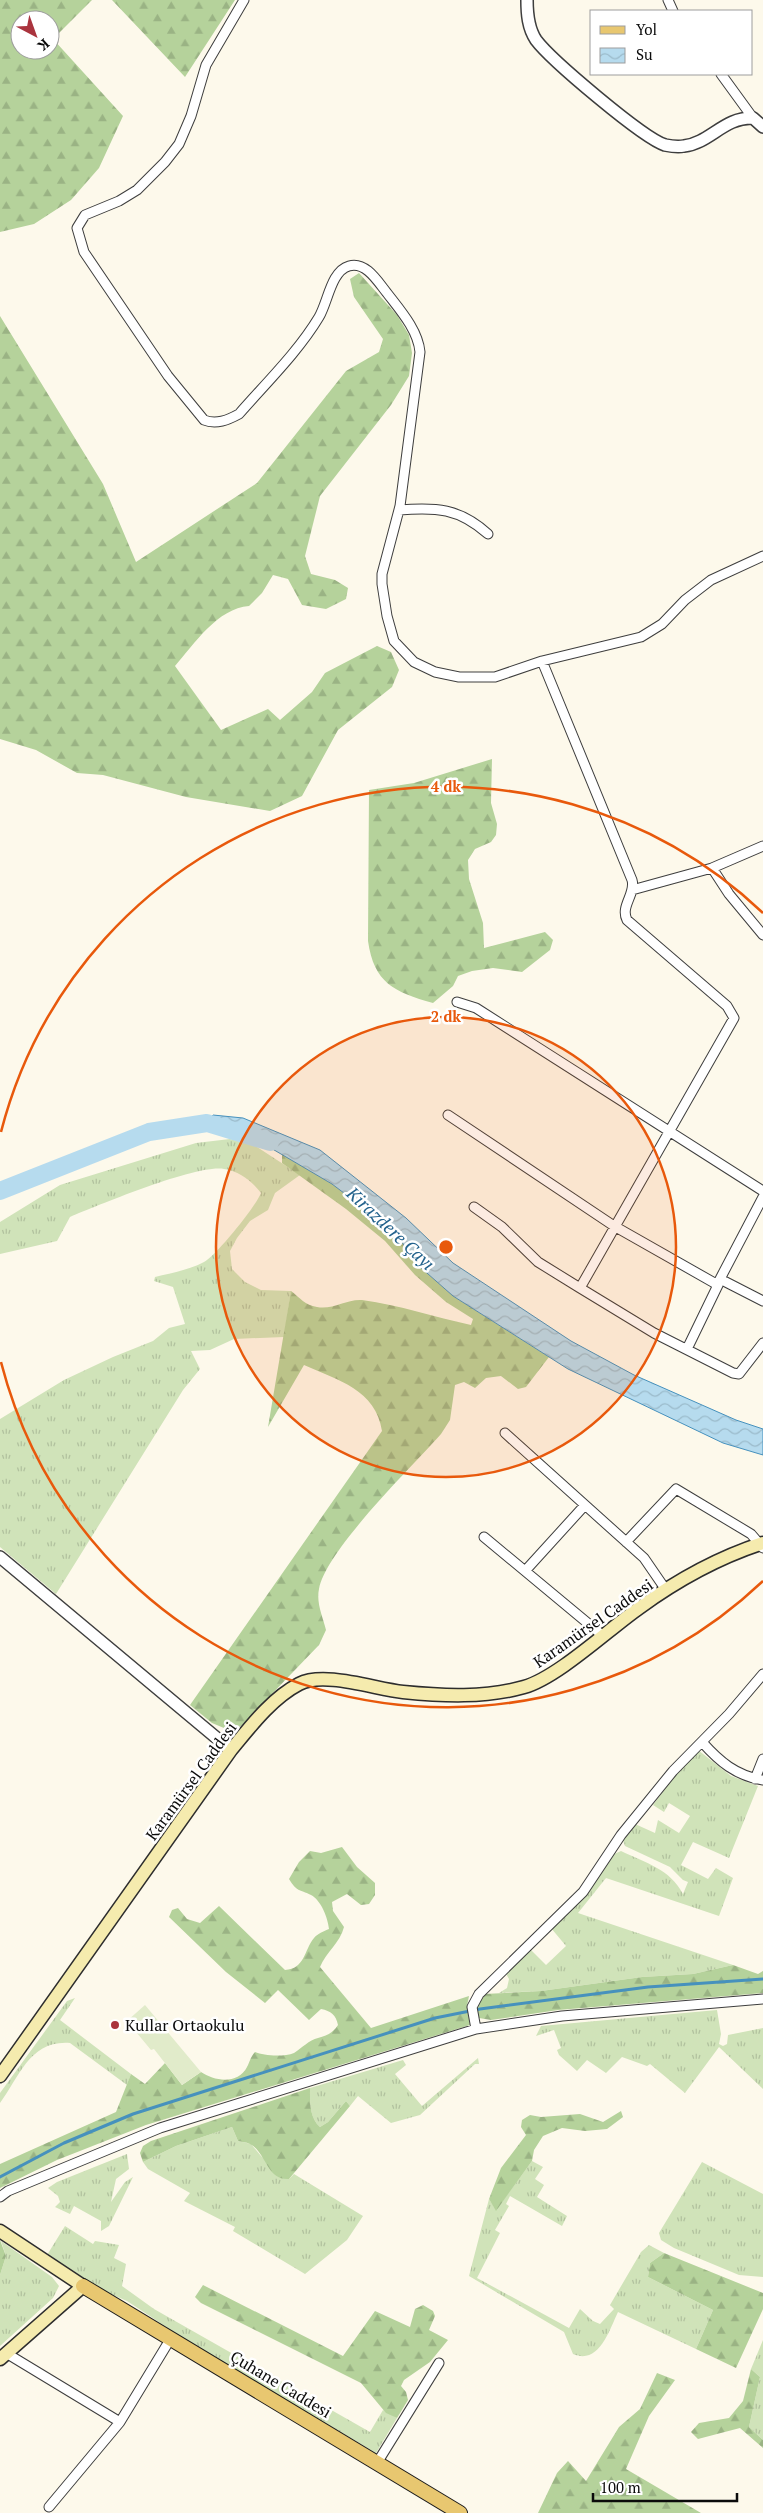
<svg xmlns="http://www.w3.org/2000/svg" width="763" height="2513" viewBox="0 0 763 2513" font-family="'PT Serif',serif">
	<defs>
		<pattern id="grass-tufts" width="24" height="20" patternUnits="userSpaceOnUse" patternTransform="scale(1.25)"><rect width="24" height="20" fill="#d0e3b9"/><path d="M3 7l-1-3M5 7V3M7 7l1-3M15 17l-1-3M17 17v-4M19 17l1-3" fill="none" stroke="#b1c19e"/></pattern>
		<pattern id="forest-firs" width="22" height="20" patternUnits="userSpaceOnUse" patternTransform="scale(1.25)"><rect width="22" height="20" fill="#b5d29b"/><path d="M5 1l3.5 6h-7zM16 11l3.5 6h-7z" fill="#9ab384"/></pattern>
		<pattern id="water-waves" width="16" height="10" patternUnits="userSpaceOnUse" patternTransform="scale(1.25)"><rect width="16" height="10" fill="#b6dbee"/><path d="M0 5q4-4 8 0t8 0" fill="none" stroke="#9bbbcb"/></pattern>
	</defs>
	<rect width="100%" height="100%" fill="#fdf9eb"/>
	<path fill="url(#grass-tufts)" d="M230 1139 254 1145 300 1175 275 1193 268 1210 250 1221 237 1238 230 1251 232 1269 245 1282 261 1290 291 1291 284 1337 234 1339 210 1350 191 1351 200 1369 183 1390 56 1594 0 1547V1419L64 1380 113 1357 153 1341 169 1328 185 1324 173 1287 154 1281 155 1277C171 1273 189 1270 204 1262 216 1256 256 1206 261 1193 252 1181 239 1171 224 1169 197 1164 99 1205 70 1217L57 1241 0 1254V1222L60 1185 196 1143Z
		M698 1750 731 1776 758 1786 729 1858 693 1842 681 1865 708 1879 716 1868 733 1878 719 1916 606 1878 578 1913 733 1965 693 1974 642 1977 541 1991 499 1993 507 1988 509 1979 505 1972 530 1949 546 1965 566 1946 551 1928 590 1889 612 1855 621 1851C646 1863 670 1869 683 1894L688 1882 683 1880 670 1867 625 1846 623 1840 635 1824 655 1833 658 1820 679 1833 690 1816 669 1803 664 1812 653 1805 676 1774Z
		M75 1998 60 2020 131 2074 127 2085 70 2043C30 2040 20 2076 0 2103V2093L67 2001Z
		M717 2010 721 2034 719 2044 723 2046 727 2044 728 2035 763 2028V2089L719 2047 685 2093 650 2064 647 2066 622 2057 606 2073 587 2060 577 2071 559 2055 557 2050 561 2048 554 2030 536 2036 541 2026Z
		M478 2058 479 2064H475L420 2115 391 2123 358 2096 350 2106 346 2101 328 2122 320 2127C309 2117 310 2102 310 2088L403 2060 406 2065 395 2074 422 2106Z
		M232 2127 238 2141 251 2144 261 2156 289 2179 294 2174 363 2216 347 2240 305 2274 233 2231 235 2227 184 2201 190 2193 148 2169 143 2162 176 2146Z
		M127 2154 129 2169 116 2179 111 2202 125 2182 133 2177 109 2226 101 2231V2221L74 2206 70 2214 55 2207 60 2202 58 2196 48 2188 57 2182Z
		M532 2161 543 2167 535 2179 544 2185 537 2197 567 2216 562 2226 510 2196 506 2204 509 2206 495 2230 500 2233 477 2278 569 2328 580 2309 593 2321 600 2324 614 2309 610 2305 641 2252 649 2245 664 2253 650 2263 648 2277 713 2310 696 2349 618 2312C609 2331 599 2365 573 2354L564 2332 469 2276 489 2199 496 2210Z
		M702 2162 763 2194V2277L739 2275 674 2248 661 2240 659 2233Z
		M65 2226 93 2244 95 2241 119 2245 114 2258 126 2264 122 2286 154 2309 370 2432 383 2410 397 2418 376 2453 189 2342 127 2301 99 2289 47 2255Z
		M1 2241 52 2277 59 2286 53 2298 0 2346V2275L6 2256Z
		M763 2340V2440L749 2427 760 2377 751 2369Z"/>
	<path fill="url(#forest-firs)" fill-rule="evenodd" d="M0 0H92L53 39 123 116 99 168 71 200 34 224 0 232ZM20 20H50V50H20Z
		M112 0H235L185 77Z
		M359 273 397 315 409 335 412 353 409 376 391 405 320 496 305 556 311 574 335 580 348 588 346 599 326 609 302 605 288 579 273 575 262 593 249 606C218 608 194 644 175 666L221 730 268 709 280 720 312 692 325 673 377 646 391 652 399 670 392 687 338 730 302 796 270 811 186 797 103 775 77 773 36 750 0 739V316L103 484 136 562 257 483 346 371 379 352 383 339 354 297 350 279Z
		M492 759 491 803 497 824 496 835 491 842 475 849 468 860 469 879 483 923 484 948 545 932 553 940 550 950 522 972 493 968 472 971 458 976 453 986 433 1003C394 992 374 983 368 941L369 790 414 783Z
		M282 1153 332 1184 369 1212 399 1238 419 1266 453 1296 549 1357 526 1387 518 1389 501 1376 486 1378 475 1388 464 1382 455 1385 450 1420 441 1434C411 1468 326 1550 319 1589 316 1603 323 1617 326 1630L319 1645 241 1726 231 1731 212 1723 190 1705 382 1431C376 1390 338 1380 304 1365L268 1427 291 1291C300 1298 305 1305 317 1307 333 1310 346 1299 362 1300 400 1305 434 1317 471 1325L473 1319 446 1302 415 1275 385 1241 346 1209 282 1163Z
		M342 1847 357 1867 375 1883V1895L369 1904 361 1905 347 1894 332 1902 333 1911 344 1927C340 1943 326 1952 320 1967L371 2028 469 1996 467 2006 470 2025 146 2125 57 2160 0 2188V2164L116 2112 131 2074 145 2084 165 2063 182 2085 201 2072C214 2081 238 2085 247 2067 250 2061 250 2058 255 2052 264 2056 284 2057 294 2053 302 2048 309 2040 318 2038 327 2035 332 2034 338 2025 336 2015 331 2011 321 2009L309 2020 278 1990 265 2003 226 1972 169 1917 172 1910 178 1908 187 1919 200 1923 219 1906 285 1970C305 1969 304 1950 314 1938 317 1934 324 1931 329 1929 328 1918 321 1900 311 1895 299 1889 297 1892 289 1879L299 1862 310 1851 321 1853Z
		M733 1965 758 1974 763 1971V1993L558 2010 491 2020 479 2018C476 2008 476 2003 484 1994L541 1991 642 1977 693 1974Z
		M310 2088C310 2101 309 2117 320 2127L328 2122 346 2101 350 2106 289 2179C266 2180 267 2153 250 2144 246 2142 241 2142 238 2141L232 2127 176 2146 143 2162 140 2153 143 2146 151 2141Z
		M621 2111 623 2117 607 2129 585 2131 562 2128 543 2136 534 2150 532 2161 496 2211 489 2199 501 2168 526 2135 521 2127 522 2120 530 2115 541 2117 580 2114 603 2122Z
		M0 2240 6 2256 0 2275Z
		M664 2253 763 2293V2309L736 2368 696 2349 713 2310 648 2277 650 2263Z
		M203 2285 343 2356 375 2311 410 2327 415 2309 423 2305 433 2311 435 2316 429 2330 448 2340 430 2362 404 2380 401 2386 406 2392 408 2400 397 2418 386 2413 361 2383 201 2303 195 2297Z
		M751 2369 760 2377 749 2427 763 2440V2448L740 2428 698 2439 691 2432 699 2423 729 2418 743 2401Z
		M657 2373 675 2380 649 2416 626 2469 701 2513H538L557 2473 568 2461 586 2481 619 2427 640 2409Z"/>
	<path fill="#e1ebca" d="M145 2005 201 2072 182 2085 154 2049 151 2050 127 2021Z"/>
	<path fill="url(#water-waves)" stroke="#4691bd" d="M213 1115 243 1118 320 1150 406 1218 453 1263 571 1341 634 1375 736 1420 763 1429V1455L723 1443 568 1369 453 1296 419 1266 399 1238 369 1212 332 1184 235 1127 207 1123Z"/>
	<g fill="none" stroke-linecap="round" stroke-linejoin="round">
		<path stroke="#4691bd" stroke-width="3" d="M0 2177 64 2143 133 2114 435 2018 480 2009 648 1987 763 1979"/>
		<path stroke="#b6dbee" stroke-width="18" d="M0 1191 149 1132 207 1123 270 1142"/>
		<defs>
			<path id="minor" d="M244 0 206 65 191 116 179 144 165 162 137 190 119 201 85 215 77 228 84 252 168 376 204 420C216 425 228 420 239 414 266 383 298 352 319 317 328 302 331 271 349 266 366 261 378 282 387 293 400 310 418 330 420 352L400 506 382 574V584L387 616 394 641 414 662 435 672 459 677H495L542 661 641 637 662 624 685 600 711 580 763 556
				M668 0 673 11
				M721 74 753 118
				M399 510C436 507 459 508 488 534
				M542 661 632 880C636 894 620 906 627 920L727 1006 734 1018 580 1288 654 1333 733 1373 739 1374 763 1343
				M712 868 729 894 763 935
				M632 890 712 868 763 846
				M457 1002 476 1008 763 1191
				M448 1115 614 1226 718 1285 720 1279 763 1301
				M474 1207 502 1227 538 1262 580 1288
				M720 1279 763 1197
				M687 1349 718 1285
				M505 1433 644 1558 666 1590
				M484 1537 602 1635
				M626 1542 676 1489 751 1534 763 1548
				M525 1571 585 1505
				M702 1742C719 1761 736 1776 763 1780
				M755 1779 763 1759
				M476 2029 472 2007 479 1994 583 1892 621 1835 673 1771 729 1714 763 1674
				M0 2197 8 2191 160 2128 476 2029 562 2016 763 1999
				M6 2353 120 2422
				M377 2463 439 2363
				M49 2507 120 2422 171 2338"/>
			<path id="tertiary" d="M527 0C527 14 528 28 536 40 551 60 643 138 665 145 670 146 679 147 684 146 710 143 724 117 753 118L763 127
				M0 1557 231 1750"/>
			<path id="secondary" d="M0 2076 231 1750C250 1727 272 1698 299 1684 324 1671 375 1689 403 1692 443 1696 485 1698 524 1687 557 1678 609 1629 639 1608 676 1581 720 1557 763 1543
				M0 2231 83 2286 0 2359"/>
			<path id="primary" d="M83 2286 460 2513"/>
		</defs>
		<use href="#minor" stroke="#3e3e3e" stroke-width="11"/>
		<use href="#tertiary" stroke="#3e3e3e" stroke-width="14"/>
		<use href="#secondary" stroke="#2d2d2d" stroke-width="15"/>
		<use href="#primary" stroke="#1c1c1c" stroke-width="16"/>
		<use href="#minor" stroke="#fff" stroke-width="9"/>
		<use href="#tertiary" stroke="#fff" stroke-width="11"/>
		<use href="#secondary" stroke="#f5ebae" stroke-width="12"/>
		<use href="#primary" stroke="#e8c770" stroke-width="14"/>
	</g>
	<circle cx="446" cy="1247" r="230" fill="#e8590c" fill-opacity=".12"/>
	<g fill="none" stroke="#e8590c" stroke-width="2.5">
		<circle cx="446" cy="1247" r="230"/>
		<path d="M763 1581A460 460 0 0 1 1 1362M1 1132A460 460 0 0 1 763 913"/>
	</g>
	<circle fill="#aa343e" stroke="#fff" stroke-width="2" cx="115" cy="2025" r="5"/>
	<g text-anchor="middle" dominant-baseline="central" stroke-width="5" stroke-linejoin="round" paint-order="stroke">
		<g font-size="16" fill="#0b0b0b" stroke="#fff">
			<text transform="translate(593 1623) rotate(-35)">Karamürsel Caddesi</text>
			<text transform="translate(191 1781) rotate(-54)">Karamürsel Caddesi</text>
			<text transform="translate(281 2384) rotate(31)">Çuhane Caddesi</text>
		</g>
		<g font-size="16" fill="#0b0b0b" stroke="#fff" text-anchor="start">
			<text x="125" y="2025">Kullar Ortaokulu</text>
		</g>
		<g font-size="18" font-style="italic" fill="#24638d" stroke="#fff">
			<text transform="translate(391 1228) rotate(43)">Kirazdere Çayı</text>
		</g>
	</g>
	<circle cx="446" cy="1247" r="8" fill="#e8590c" stroke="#fff" stroke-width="2.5"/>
	<g font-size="15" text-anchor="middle" font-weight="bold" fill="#e8590c" stroke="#fff" stroke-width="5" stroke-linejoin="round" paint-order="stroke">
		<text x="446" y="792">4 dk</text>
		<text x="446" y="1022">2 dk</text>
	</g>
	<rect x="590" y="10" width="162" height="65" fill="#ffffff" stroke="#9d9d9d"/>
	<rect x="600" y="26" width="25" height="8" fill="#e8c770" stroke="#9d9d9d"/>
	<text x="636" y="35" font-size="15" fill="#0b0b0b">Yol</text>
	<rect x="600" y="48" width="25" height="15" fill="url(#water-waves)" stroke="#9d9d9d"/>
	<text x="636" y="60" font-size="15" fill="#0b0b0b">Su</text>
	<g transform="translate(35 35) rotate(139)"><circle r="24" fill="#ffffff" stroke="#9d9d9d"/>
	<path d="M0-4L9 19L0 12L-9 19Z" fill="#aa343e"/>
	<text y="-8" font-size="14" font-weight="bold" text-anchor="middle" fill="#0b0b0b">K</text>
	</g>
	<path d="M593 2493v8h144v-8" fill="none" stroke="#0b0b0b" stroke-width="2.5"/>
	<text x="600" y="2493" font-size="15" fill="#0b0b0b" stroke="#ffffff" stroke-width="4" paint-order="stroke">100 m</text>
</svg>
